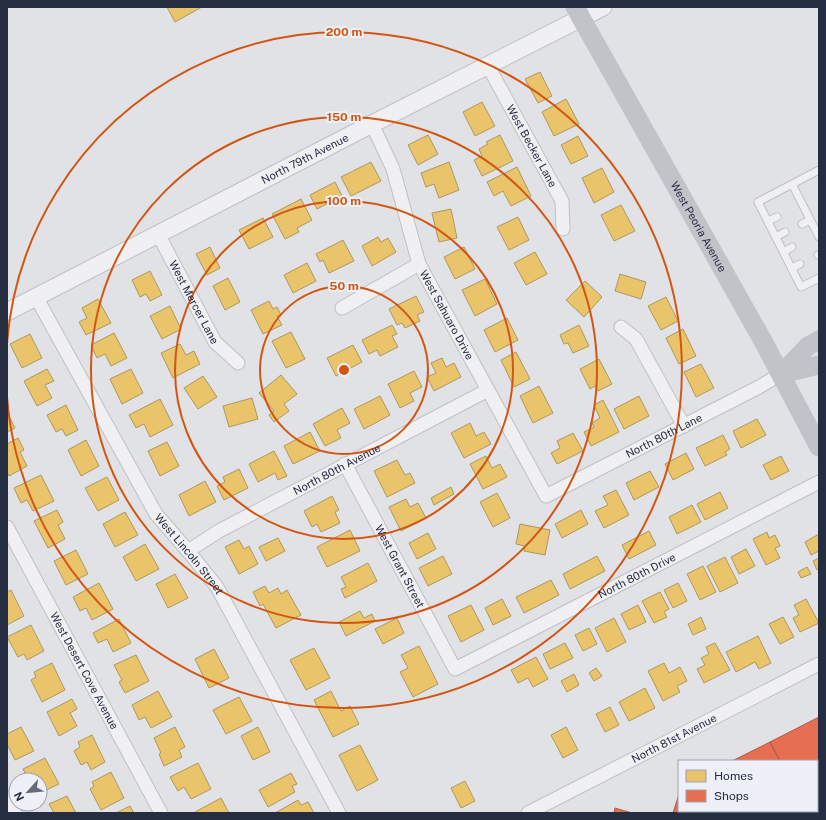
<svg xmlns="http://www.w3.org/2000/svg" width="826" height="820" viewBox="0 0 826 820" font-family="'Public Sans',sans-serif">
	<rect width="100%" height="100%" fill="#e1e2e6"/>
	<path fill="#e9c46a" stroke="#ae975e" d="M167 7H202L175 22Z
		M540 72 552 96 538 103 525 79Z
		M566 99 579 124 554 136 542 112Z
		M482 102 495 126 475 136 463 112Z
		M428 135 438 154 418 165 408 145Z
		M500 135 513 161 482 176 474 160 482 156 479 149 488 144 486 142Z
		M578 136 588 156 571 164 561 145Z
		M371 162 381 181 351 196 341 177Z
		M449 162 459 190 439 198 434 184 426 187 421 173Z
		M517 167 531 196 511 206 503 191 494 196 487 182Z
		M602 168 614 192 594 203 582 178Z
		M335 182 342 196 317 209 310 195Z
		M301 199 312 220 297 228 299 232 285 239 272 214Z
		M621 205 635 231 614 241 601 215Z
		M451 209 457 238 439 242 432 213Z
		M518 217 529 240 509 250 497 227Z
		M263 218 273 237 249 249 239 230Z
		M378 237 381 242 388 238 396 252 372 266 362 246Z
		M343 240 354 261 329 273 323 260 320 262 316 254Z
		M210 247 220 268 207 275 196 254Z
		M464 247 475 269 455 279 444 257Z
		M535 252 547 274 526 285 514 263Z
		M307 263 316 281 293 293 284 275Z
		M150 271 162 295 150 301 146 294 140 297 132 280Z
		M620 274 646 282 641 299 615 291Z
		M228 278 240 302 225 310 213 286Z
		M485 279 497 304 475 316 462 290Z
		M585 281 602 297 584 317 566 300Z
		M416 296 424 312 417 315 420 321 405 328 402 323 397 325 389 309Z
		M666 297 678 321 661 330 648 306Z
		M98 299 111 323 86 335 79 322 87 318 82 308Z
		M269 301 273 309 277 307 281 315 277 316 282 325 263 334 251 310Z
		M170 306 181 329 162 339 150 316Z
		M507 318 518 340 495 352 484 330Z
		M392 325 397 334 392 336 398 347 380 356 377 350 369 354 362 340Z
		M579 325 589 346 573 353 568 343 564 344 560 335Z
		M683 329 696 356 679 364 666 338Z
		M291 332 305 359 286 368 272 341Z
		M114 333 127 358 111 366 105 354 97 358 91 345Z
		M30 334 42 358 22 368 10 344Z
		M180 344 186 355 194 351 200 364 173 378 161 353Z
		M353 345 362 362 336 376 327 358Z
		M516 352 530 379 514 387 501 360Z
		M442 358 446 367 454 363 461 377 434 391 427 377 436 373 431 363Z
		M599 359 612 384 598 391 595 386 590 389 580 369Z
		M701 364 714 388 696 397 684 372Z
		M47 369 54 381 45 385 52 398 37 406 24 381Z
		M131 369 143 393 122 404 110 379Z
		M414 371 422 387 410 393 414 401 400 408 388 384Z
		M281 375 297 394 284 404 289 411 274 422 269 415 274 411 259 393Z
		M203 376 217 397 198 409 184 388Z
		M539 386 553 413 533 423 520 396Z
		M380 396 390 415 364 429 354 409Z
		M639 396 649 416 624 429 614 409Z
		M252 398 258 419 229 427 223 406Z
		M160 399 173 425 150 437 144 424 136 428 129 415Z
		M603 400 619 432 591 446 584 432 594 427 592 423 600 418 594 405Z
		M66 405 78 430 66 436 62 429 56 432 47 415Z
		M342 408 350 423 337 430 341 438 325 446 313 424Z
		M7 412 15 428 7 432Z
		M757 419 766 435 741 448 733 431Z
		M470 423 476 436 484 432 491 444 464 458 451 433Z
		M310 432 320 451 293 464 284 446Z
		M573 433 583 451 557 464 551 453 560 448 557 441Z
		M723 435 730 449 725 452 727 455 705 466 696 448Z
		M18 438 24 450 20 452 27 466 9 476 7 472V444Z
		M86 440 99 466 81 476 68 450Z
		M167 442 179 466 160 476 148 451Z
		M274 451 287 476 278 480 275 473 258 482 249 464Z
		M686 453 694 469 673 480 665 464Z
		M486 456 492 468 500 464 507 477 483 489 470 464Z
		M781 456 789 471 771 480 763 465Z
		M397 460 405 475 410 473 415 483 387 497 374 471Z
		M239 469 248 488 224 500 217 486 225 482 223 477Z
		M650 471 659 487 634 500 626 483Z
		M41 475 54 501 33 511 27 500 21 503 14 488Z
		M107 477 119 500 98 511 85 488Z
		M205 481 216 502 189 516 179 495Z
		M451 487 454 494 434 505 431 498Z
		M616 490 629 515 604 528 595 511 608 505 603 496Z
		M720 492 728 508 705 520 697 504Z
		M497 493 510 518 493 527 480 502Z
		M332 496 339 510 335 512 340 523 321 532 317 524 312 527 304 511Z
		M406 499 410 507 418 503 426 518 401 531 389 507Z
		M692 505 701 522 677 534 669 517Z
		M57 510 63 522 58 525 65 539 48 548 34 521Z
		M581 510 588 524 562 538 555 524Z
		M125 512 138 535 115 547 103 524Z
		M520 524 550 530 545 555 524 551 525 546 516 544Z
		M350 530 360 551 327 567 317 547Z
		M649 531 656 545 629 559 622 545Z
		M767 532 769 538 775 535 780 546 775 548 780 558 766 565 753 539Z
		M428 533 436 549 417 559 409 543Z
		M819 534V551L811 555 805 542Z
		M278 538 285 551 266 561 259 547Z
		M239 540 244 549 249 546 258 564 239 574 225 547Z
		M145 544 159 569 136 581 123 557Z
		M746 549 755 566 739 574 731 557Z
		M76 550 88 574 66 585 54 561Z
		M443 556 452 574 428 586 419 568Z
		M597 556 605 571 570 589 563 574Z
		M725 557 738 583 720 592 707 566Z
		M819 558V569L817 570 813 561Z
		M368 563 377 581 345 598 341 589 346 587 341 577Z
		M703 566 716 592 700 600 687 574Z
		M807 567 811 574 801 578 798 572Z
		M175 574 188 598 168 608 156 584Z
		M551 580 559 595 524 613 516 597Z
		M99 583 113 609 92 620 86 608 80 611 73 597Z
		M678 583 687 601 673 608 664 590Z
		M265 586 269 593 278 588 281 594 287 590 301 615 276 628 263 604 260 606 253 592Z
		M11 590 24 616 7 625V592Z
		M660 592 669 609 664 612 667 617 654 623 642 601Z
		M502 599 511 616 493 625 485 608Z
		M806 599 819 623 800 632 793 618 799 615 794 605Z
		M471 605 484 630 461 642 448 616Z
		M638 605 646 622 629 630 621 614Z
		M360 611 364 618 372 614 375 621 346 636 339 622Z
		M701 617 706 629 693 635 688 624Z
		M783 617 794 637 780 644 769 624Z
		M397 618 404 633 383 644 375 629Z
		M614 618 626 642 607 652 595 628Z
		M119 619 131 643 113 652 107 639 98 643 93 633Z
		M31 625 44 651 27 660 24 654 18 657 7 637Z
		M589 628 597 644 583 651 575 635Z
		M758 636 771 663 759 669 755 662 736 672 726 652Z
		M565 643 573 658 550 669 543 654Z
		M715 643 730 670 704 683 697 669 705 665 701 658 709 654 706 647Z
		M419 646 438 684 413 697 400 672 408 668 401 655Z
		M314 648 330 678 306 690 290 660Z
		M214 649 229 678 209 688 195 659Z
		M136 655 149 681 125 693 119 682 122 680 114 665Z
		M536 657 548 679 533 687 528 678 518 683 511 670Z
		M52 663 65 690 42 702 31 680 36 677 34 672Z
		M664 663 669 673 680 667 687 681 677 686 680 692 663 701 648 671Z
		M596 668 602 676 594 681 589 673Z
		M574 674 579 685 567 692 561 681Z
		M645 688 655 708 629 721 619 702Z
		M158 691 172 717 151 728 145 717 139 720 132 705Z
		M331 691 341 711 350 706 359 724 333 737 314 700Z
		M239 697 252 721 226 734 213 710Z
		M72 699 77 709 70 713 77 726 59 736 47 712Z
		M610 707 619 725 605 732 596 714Z
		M21 727 34 751 15 760 7 744V734Z
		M175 727 185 747 179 750 182 757 164 766 159 754 161 753 154 738Z
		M258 727 270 752 253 760 241 736Z
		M566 727 578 750 563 758 551 735Z
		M92 735 105 762 91 770 87 762 81 765 74 751 80 747 78 742Z
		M360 745 378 780 357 791 339 755Z
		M45 758 59 784 40 793V780H29L23 769Z
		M198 763 211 789 191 799 184 787 178 791 170 777Z
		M111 772 124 798 101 810 90 789 94 786 92 782Z
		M291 773 297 784 292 786 295 792 268 807 259 790Z
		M465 781 475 801 461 808 451 788Z
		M67 796 76 813H54L49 804Z
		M221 798 229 813H195V812Z
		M298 800 301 805 308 802 314 813H275Z
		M130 806 134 813H116Z"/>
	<path fill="#e76f51" stroke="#ad5b4c" d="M819 717V765L817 766V761H780L770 742Z
		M770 742 780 761H732Z
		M679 794V811H730L729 813H673Z
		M615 808 632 813H614Z"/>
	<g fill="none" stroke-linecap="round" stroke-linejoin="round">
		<defs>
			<path id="service" d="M819 170 758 202 801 287 819 278
				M792 184 819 237
				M768 221 777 217
				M802 224 810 220
				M776 237 785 232
				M784 252 792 247
				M818 255H819
				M792 268 800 264"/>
			<g id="minor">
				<path id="s1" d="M488 66 562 201 563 229"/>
				<path id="s2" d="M372 124 393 169 419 264 546 496 759 387 781 374"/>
				<path id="s3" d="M158 234 215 342 238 363"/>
				<path id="s4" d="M36 297 156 514 188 551 217 587 339 813"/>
				<path d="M342 308 419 264"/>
				<path d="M621 327 636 339 684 426"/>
				<path id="s5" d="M345 464 455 669 819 482"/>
				<path id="s6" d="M7 527 161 813"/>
				<path id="s7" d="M188 551 219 531 488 390"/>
				<path d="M7 798 15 813"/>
				<path id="s8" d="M528 813 819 664"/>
			</g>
			<g id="tertiary">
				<path id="s9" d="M7 312 372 124 603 7"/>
			</g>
		</defs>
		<use href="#service" stroke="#bfc0c4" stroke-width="9"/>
		<use href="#minor" stroke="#bfc0c4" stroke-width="15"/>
		<use href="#tertiary" stroke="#bfc0c4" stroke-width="19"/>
		<use href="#service" stroke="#f0f0f3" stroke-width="7"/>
		<use href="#minor" stroke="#f0f0f3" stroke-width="13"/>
		<use href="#tertiary" stroke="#f0f0f3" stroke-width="17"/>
		<g stroke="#c1c3c9" stroke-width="19">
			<path id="s10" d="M575 7 763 341 819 447"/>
			<path d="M781 374 808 346 819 340"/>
			<path d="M781 374 819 365"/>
		</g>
	</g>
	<g fill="none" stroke="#d45511" stroke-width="2">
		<circle cx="344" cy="370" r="84"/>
		<circle cx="344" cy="370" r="169"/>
		<circle cx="344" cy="370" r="253"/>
		<path d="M7 343A338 338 0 1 1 7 397"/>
	</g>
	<g text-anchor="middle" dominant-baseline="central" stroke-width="4" stroke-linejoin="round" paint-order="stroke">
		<g font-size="11" fill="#252d41" stroke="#edf0f6">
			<text stroke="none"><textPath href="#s1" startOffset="91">West Becker Lane</textPath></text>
			<text stroke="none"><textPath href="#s9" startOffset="335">North 79th Avenue</textPath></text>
			<text stroke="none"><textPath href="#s10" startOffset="252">West Peoria Avenue</textPath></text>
			<text stroke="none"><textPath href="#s3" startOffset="77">West Mercer Lane</textPath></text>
			<text stroke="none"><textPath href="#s2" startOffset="206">West Sahuaro Drive</textPath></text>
			<text stroke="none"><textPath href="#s2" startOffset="545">North 80th Lane</textPath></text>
			<text stroke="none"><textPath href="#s7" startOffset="170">North 80th Avenue</textPath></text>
			<text stroke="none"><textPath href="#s4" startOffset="300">West Lincoln Street</textPath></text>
			<text stroke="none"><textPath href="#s5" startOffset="116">West Grant Street</textPath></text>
			<text stroke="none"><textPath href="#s5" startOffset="437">North 80th Drive</textPath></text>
			<text stroke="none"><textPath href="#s6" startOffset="163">West Desert Cove Avenue</textPath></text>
			<text stroke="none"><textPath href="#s8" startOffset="164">North 81st Avenue</textPath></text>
		</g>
	</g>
	<circle cx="344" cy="370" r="6" fill="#d45511" stroke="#edf0f6" stroke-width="2"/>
	<g font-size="12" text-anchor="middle" font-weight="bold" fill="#d45511" stroke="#edf0f6" stroke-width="4" stroke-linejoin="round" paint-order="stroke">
		<text x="344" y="36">200 m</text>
		<text x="344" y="121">150 m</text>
		<text x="344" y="205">100 m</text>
		<text x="344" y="290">50 m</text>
	</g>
	<rect width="826" height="820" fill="none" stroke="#252d41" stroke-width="16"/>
	<rect x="678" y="760" width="140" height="52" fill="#edf0f6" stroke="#9da2ae"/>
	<rect x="686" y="770" width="20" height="12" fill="#e9c46a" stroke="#9da2ae"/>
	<text x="714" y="780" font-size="12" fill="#252d41">Homes</text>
	<rect x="686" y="790" width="20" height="12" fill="#e76f51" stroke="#9da2ae"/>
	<text x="714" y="800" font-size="12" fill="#252d41">Shops</text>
	<g transform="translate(28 792) rotate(243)"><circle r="19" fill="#edf0f6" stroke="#9da2ae"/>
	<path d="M0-3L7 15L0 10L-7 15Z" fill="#676c7b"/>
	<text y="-6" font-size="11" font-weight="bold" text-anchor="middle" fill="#252d41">N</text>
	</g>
</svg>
